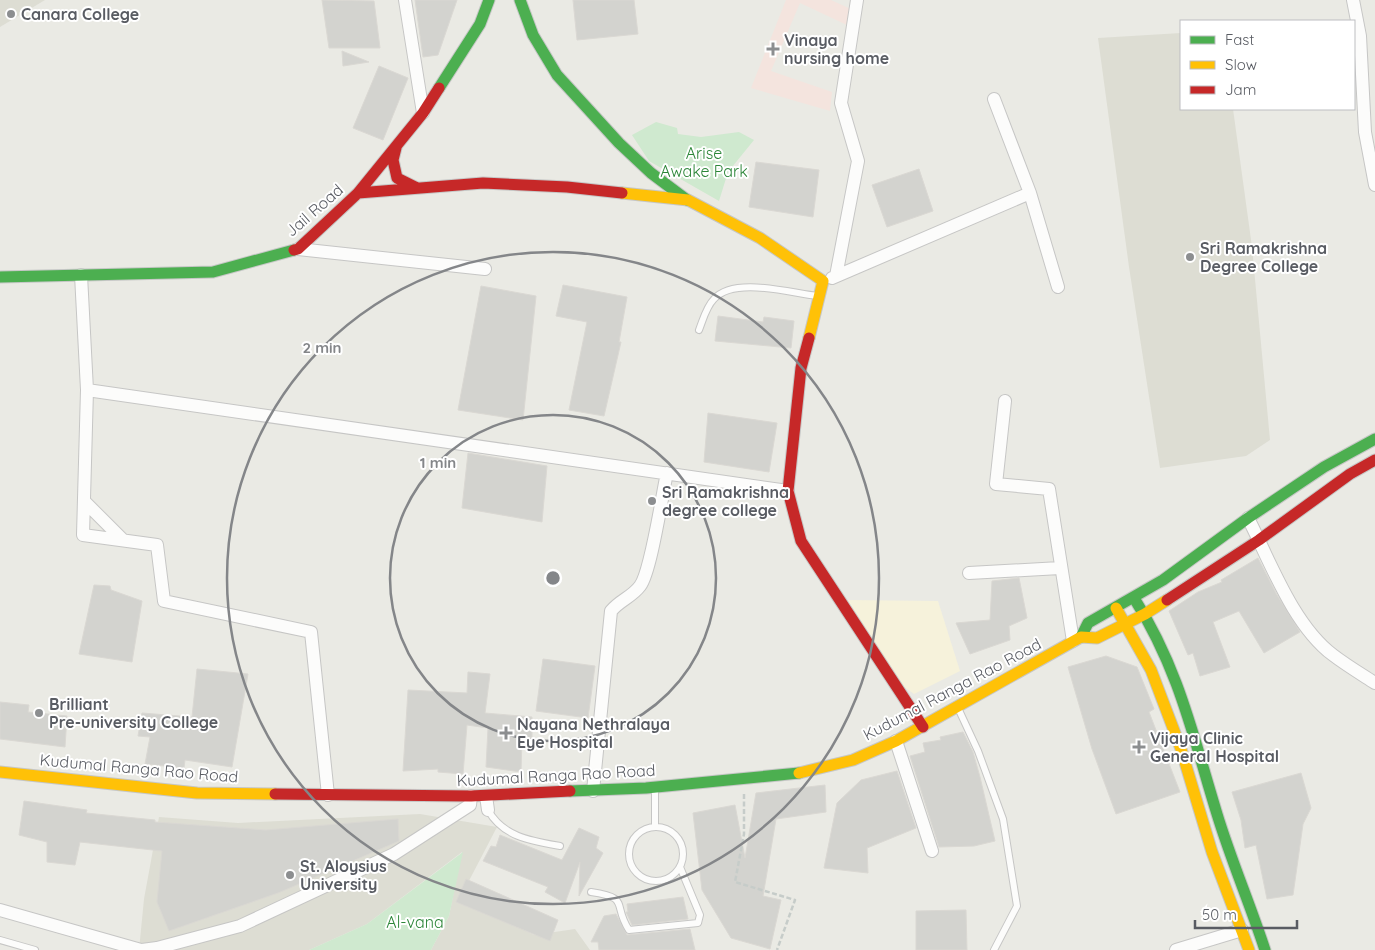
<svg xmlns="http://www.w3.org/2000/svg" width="1375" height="950" viewBox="0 0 1375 950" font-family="Quicksand,sans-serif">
	<rect width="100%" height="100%" fill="#eaeae4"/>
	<path fill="#f6f2db" d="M845 600 938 601 960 671 914 694 900 684Z"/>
	<path fill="#ddddd3" d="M0 0H45L0 27Z
		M1181 33V109H1233L1252 247 1270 440 1246 456 1160 468 1129 267 1098 38Z
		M420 814 497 827 460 898 534 935 575 929 590 950H431L449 916 462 852 367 924 309 950H139L144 899 159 817 238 823Z"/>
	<path fill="#f4e4de" d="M786 0H831L853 10 849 26 800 3 771 71 832 92 830 111 751 88Z"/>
	<path fill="#cfe9cf" d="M656 122 677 128 678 134 701 137 739 132 754 140 728 172 719 201 649 161 632 135Z
		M463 852 449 916 431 950H309L367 924Z"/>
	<path fill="#d3d3cf" stroke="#dad8d3" d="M322 0 374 1 380 48H329Z
		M415 0H457L438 55 423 57Z
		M573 0H634L638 34 577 40Z
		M342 51 369 62 343 66Z
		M379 66 408 78 383 140 353 128Z
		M756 162 819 170 813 217 749 207Z
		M919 169 933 211 887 227 872 185Z
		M563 285 627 297 619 342H621L604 416 569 410 587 322 556 316Z
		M481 286 536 296 523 420 458 410Z
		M718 316 763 322 764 317 794 321 791 348 715 341Z
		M708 413 777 423 769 472 704 462Z
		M468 453 547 466 542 522 462 508Z
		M1258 558 1277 595 1300 632 1264 653 1239 611 1213 622 1230 667 1200 676 1193 653 1188 655 1169 611 1198 592 1222 582 1221 580Z
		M1019 578 1027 618 1009 626 1010 640 970 654 956 623 990 620 992 581Z
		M94 585 110 586 111 590 142 601 132 662 79 654Z
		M1106 656 1137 667 1154 709 1149 712 1180 792 1116 814 1092 749 1068 667Z
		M543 659 595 666 588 718 536 711Z
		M197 669 248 674 232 767 185 760 184 768 145 764 150 737 138 736 142 713 192 717Z
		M468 672 490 674 485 713 532 717V738H522L521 772 486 767 488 728 467 725 463 774 438 772V769L403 771 408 690 467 693Z
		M0 702 29 705 28 712 67 716 65 747 0 739Z
		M963 732 973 752 980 777 995 841 974 846 939 847 910 756 925 752 923 743 941 740 940 737Z
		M897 771 916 828 867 848 868 873 824 868 837 803 861 780Z
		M1301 773 1311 808 1303 824 1293 895 1267 899 1256 845 1245 848 1241 820 1232 792Z
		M825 785 826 812 776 819 763 896 781 900 770 949 731 938 702 890 693 813 735 805 745 858 756 793Z
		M24 801 87 810 86 813 155 820V822L266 830 398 819 399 841 278 893 169 931 157 902 162 851 80 842 75 865 47 862V842L19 835Z
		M579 828 599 837 596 848 603 853 579 896 580 862 565 903 545 892 548 887 483 861 491 846 496 847 500 835 562 860Z
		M466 879 558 920 550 941 456 902Z
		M683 897 688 919 632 925 626 912H628L627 904Z
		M966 910 967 950H916V911Z
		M616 914 627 935 690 929 695 950H599L598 942H591L604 916Z"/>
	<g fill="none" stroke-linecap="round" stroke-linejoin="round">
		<defs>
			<path id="lane" d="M699 330C703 320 706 307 714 299 734 276 790 293 818 296
				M958 708 978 751 1003 819 1017 906 994 950
				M655 788V827
				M488 810C503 837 531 841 560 846
				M629 854a27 27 0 1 1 54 0a27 27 0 1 1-54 0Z
				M591 892C631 898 612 904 629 930L698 923 700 915 680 867
				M0 940 35 950"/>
			<path id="street" d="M405 0 423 113
				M1353 0 1360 36 1365 132 1375 185
				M994 99 1030 193 1058 287
				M298 249 485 269
				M81 275 87 390 83 535 157 545 164 601 311 632 328 795
				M836 276 858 161 841 103 857 0
				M832 278 1030 193
				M87 390 788 491
				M1005 401 996 484 1049 489 1073 641
				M84 501 123 540
				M1248 518C1270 561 1293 625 1333 655 1346 665 1361 674 1375 683
				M969 573 1060 568
				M896 741 932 851
				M593 791 611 611C620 600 632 597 640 586 651 572 662 495 667 473
				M486 796 488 810
				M0 910 141 950
				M142 950 157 948 240 926 394 854 470 805 471 796
				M1176 950 1242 930"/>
			<path id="fast" d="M520 0 533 35 557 75 619 143 651 173 687 200
				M439 88 480 24 489 0
				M0 277 213 272 294 250
				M1134 598C1179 669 1193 736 1217 814 1231 860 1250 904 1265 950
				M1081 637 1088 623 1163 580 1248 518 1324 467 1375 439
				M570 791 646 788 799 773"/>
			<path id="slow" d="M622 193 688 200 760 238 823 281 809 338
				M1116 608 1151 670 1181 749 1212 852 1249 950
				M0 772 197 793 275 794
				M799 773 853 760 896 741 1081 637 1097 638 1145 614 1167 600"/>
			<path id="jam" d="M396 148 393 160 397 178 417 188
				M358 193 483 183 567 187 622 193
				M294 250 298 249 358 193 423 113 439 88
				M809 338 801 368 788 491 801 541 923 727
				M1167 600 1259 540 1350 474 1375 460
				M275 794 471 796 570 791"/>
		</defs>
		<use href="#lane" stroke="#c6c6c5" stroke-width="8"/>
		<use href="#street" stroke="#c6c6c5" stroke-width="14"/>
		<use href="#fast" stroke="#c6c7c6" stroke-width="13"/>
		<use href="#slow" stroke="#c6c7c6" stroke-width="13"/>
		<use href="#jam" stroke="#c6c7c6" stroke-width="13"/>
		<path stroke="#c6ccc9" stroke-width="2.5" stroke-dasharray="5 2.5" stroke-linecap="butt" d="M744 794V834L735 882 795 900 777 950"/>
		<use href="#lane" stroke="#fcfcfb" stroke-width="6"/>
		<use href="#street" stroke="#fcfcfb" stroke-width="12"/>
		<use href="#fast" stroke="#4caf50" stroke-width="11"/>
		<use href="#slow" stroke="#ffc107" stroke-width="11"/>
		<use href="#jam" stroke="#c62828" stroke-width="11"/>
	</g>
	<g fill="none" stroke="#848689" stroke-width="2.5">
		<circle cx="553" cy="578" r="163"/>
		<circle cx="553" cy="578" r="326"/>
	</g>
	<g fill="#8c8e90" stroke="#fff" stroke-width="2">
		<circle cx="11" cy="14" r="5"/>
		<path d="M770.5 41.5h5v5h5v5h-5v5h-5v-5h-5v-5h5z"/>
		<circle cx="1190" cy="257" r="5"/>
		<circle cx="652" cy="501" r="5"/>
		<circle cx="39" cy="713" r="5"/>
		<path d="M503.5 725.5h5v5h5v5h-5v5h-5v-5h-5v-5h5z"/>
		<path d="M1136.5 739.5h5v5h5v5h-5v5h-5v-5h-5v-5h5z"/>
		<circle cx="290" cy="875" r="5"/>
	</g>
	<g text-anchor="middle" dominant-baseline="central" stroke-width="4" stroke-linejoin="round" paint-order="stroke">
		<g font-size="16" font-weight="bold" fill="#595c63" stroke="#fff" text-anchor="start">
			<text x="21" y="14">Canara College</text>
			<text x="784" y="40">Vinaya<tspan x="784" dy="18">nursing home</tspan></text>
			<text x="1200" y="248">Sri Ramakrishna<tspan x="1200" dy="18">Degree College</tspan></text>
			<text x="662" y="492">Sri Ramakrishna<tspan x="662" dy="18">degree college</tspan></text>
			<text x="49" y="704">Brilliant<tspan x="49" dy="18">Pre-university College</tspan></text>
			<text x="517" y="724">Nayana Nethralaya<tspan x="517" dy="18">Eye Hospital</tspan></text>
			<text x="1150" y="738">Vijaya Clinic<tspan x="1150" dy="18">General Hospital</tspan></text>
			<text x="300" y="866">St. Aloysius<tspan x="300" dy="18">University</tspan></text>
		</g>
		<g font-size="16" fill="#2d8639" stroke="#fff">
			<text x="704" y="153">Arise<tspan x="704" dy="18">Awake Park</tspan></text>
			<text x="415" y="922">Al-vana</text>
		</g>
		<g font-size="16" fill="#595c63" stroke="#fff">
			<text transform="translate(314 210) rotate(-41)">Jail Road</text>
			<text transform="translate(952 689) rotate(-28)">Kudumal Ranga Rao Road</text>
			<text transform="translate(139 768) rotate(5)">Kudumal Ranga Rao Road</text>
			<text transform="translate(556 775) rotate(-3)">Kudumal Ranga Rao Road</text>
		</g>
	</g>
	<circle cx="553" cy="578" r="8" fill="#848689" stroke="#fff" stroke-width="2.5"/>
	<g font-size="15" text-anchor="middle" font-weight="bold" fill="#848689" stroke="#fff" stroke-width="4" stroke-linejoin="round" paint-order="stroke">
		<text x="322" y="353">2 min</text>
		<text x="438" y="468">1 min</text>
	</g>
	<rect x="1180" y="20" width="175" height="90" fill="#ffffff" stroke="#bdbec1"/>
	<rect x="1190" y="36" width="25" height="8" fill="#4caf50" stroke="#bdbec1"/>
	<text x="1225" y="45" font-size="15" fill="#595c63">Fast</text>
	<rect x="1190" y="61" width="25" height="8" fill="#ffc107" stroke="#bdbec1"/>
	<text x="1225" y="70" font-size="15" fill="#595c63">Slow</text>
	<rect x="1190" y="86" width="25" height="8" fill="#c62828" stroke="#bdbec1"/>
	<text x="1225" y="95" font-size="15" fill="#595c63">Jam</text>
	<path d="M1195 920v8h102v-8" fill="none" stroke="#595c63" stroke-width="2.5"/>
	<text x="1202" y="920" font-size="15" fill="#595c63" stroke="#ffffff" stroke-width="4" paint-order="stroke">50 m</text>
</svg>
